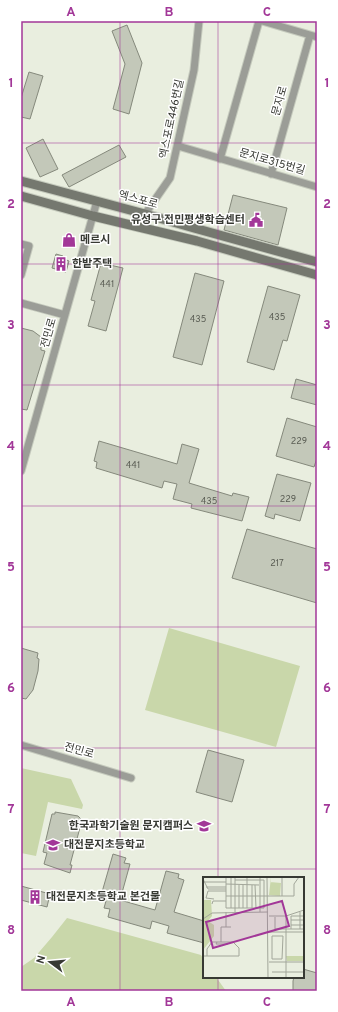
<svg xmlns="http://www.w3.org/2000/svg" width="338" height="1012" viewBox="0 0 338 1012" font-family="Overpass,'Noto Sans KR',sans-serif">
	<rect width="100%" height="100%" fill="#e9eedf"/>
	<path fill="#c9d7aa" d="M169 628 300 666 276 747 145 710Z
		M21 768 71 779 83 805 82 809 48 802 36 856 21 853Z
		M67 918 201 955 204 960V977H216L226 991H21V967L34 958 52 937Z"/>
	<path fill="#c3c8b9" stroke="#85897c" d="M127 25 142 63 129 114 113 109 125 64 112 31Z
		M29 72 43 76 30 119 21 117V98Z
		M43 139 58 169 40 177 26 148Z
		M119 145 126 157 69 187 62 175Z
		M233 195 287 208 278 245 224 230Z
		M56 254 63 256 64 259 69 261 66 272 52 268Z
		M101 263 123 268 106 331 88 326 95 301 91 300Z
		M195 273 224 281 202 365 173 357Z
		M268 286 300 295 287 341 283 340 274 370 247 362Z
		M21 328 33 331 41 337V350L45 351 27 410 21 409Z
		M296 379 317 385V405L291 398Z
		M287 418 317 427V458L314 467 276 456Z
		M99 441 177 464 182 444 199 449 189 483 232 496 233 493 249 497 242 521 191 508 192 504 173 499 177 484 164 481 162 488 96 468 97 462 94 461Z
		M277 474 311 483 300 521 275 514 274 519 265 516Z
		M247 529 317 549V603L232 578Z
		M21 648 38 653 37 658 39 659 38 671 33 690 26 699 21 698Z
		M208 750 244 760 232 802 196 792Z
		M55 812 78 816 82 820 70 865H72L70 873 44 864 47 853 43 852 52 814H55Z
		M113 854 126 858 124 863 130 864 120 900 155 910 166 871 179 874 178 878 184 880 174 912 204 921V943L167 933 169 926 152 921 150 929 108 917 110 909 104 908 106 901 100 899Z
		M21 886 50 894 47 907 21 900Z
		M303 969 317 973V991H293V981L294 977H303Z"/>
	<g fill="none" stroke-linecap="round" stroke-linejoin="round">
		<defs>
			<path id="minor" d="M262 21 317 37
				M178 146 317 187
				M220 159 259 21
				M271 174 310 35
				M145 214 170 178 194 70 199 21
				M21 244 29 246 21 275
				M21 303 65 315
				M21 471 97 201
				M21 745 131 778"/>
			<path id="secondary" d="M21 181 145 214 194 228 317 262
				M21 196 93 216 197 241 317 275"/>
		</defs>
		<use href="#minor" stroke="#c5cabd" stroke-width="9"/>
		<use href="#secondary" stroke="#c5cabd" stroke-width="11"/>
		<use href="#minor" stroke="#9b9d97" stroke-width="7"/>
		<use href="#secondary" stroke="#75786f" stroke-width="9"/>
	</g>
	<path fill="none" stroke="#a23798" stroke-width="1" stroke-opacity="0.55" d="M120 21V991M218 21V878M21 143H317M21 264H317M21 385H317M21 506H317M21 627H317M21 748H317M21 869H317M218 977V991"/>
	<defs>
		<symbol id="civic-bare" viewBox="-9 -9 18 18"><path d="M-.6-6.5H3V-4.5H.6V-3L4-1V1h2V6H-6V1h2V-1L-.6-3ZM-1.2 2.5V6h2.4V2.5Z" fill="#a23798" stroke="#fff" stroke-width="2.5" paint-order="stroke"/></symbol>
		<symbol id="shop-bare" viewBox="-9 -9 18 18"><path d="M-5-2.5h2.3a2.7 3.5 0 0 1 5.4 0H5L5.5 6h-11ZM-1.5-2.5h3a1.5 2.3 0 0 0-3 0Z" fill="#a23798" stroke="#fff" stroke-width="2.5" paint-order="stroke"/></symbol>
		<symbol id="building-bare" viewBox="-9 -9 18 18"><path d="M-4-6H4V6H1V3H-1V6H-4ZM-2.5-4.3h1.7v1.8h-1.7ZM.8-4.3h1.7v1.8H.8ZM-2.5-1h1.7V.8h-1.7ZM.8-1h1.7V.8H.8Z" fill="#a23798" stroke="#fff" stroke-width="2.5" paint-order="stroke"/></symbol>
		<symbol id="university-bare" viewBox="-9 -9 18 18"><path d="M0-5L7-2L0 1L-7-2ZM-4 1L0 2.5L4 1V4Q0 6-4 4Z" fill="#a23798" stroke="#fff" stroke-width="2.5" paint-order="stroke"/></symbol>
		<symbol id="school-bare" viewBox="-9 -9 18 18"><path d="M0-5L7-2L0 1L-7-2ZM-4 1L0 2.5L4 1V4Q0 6-4 4Z" fill="#a23798" stroke="#fff" stroke-width="2.5" paint-order="stroke"/></symbol>
	</defs>
	<g fill-rule="evenodd">
		<use href="#civic-bare" x="246" y="210" width="20" height="20"/>
		<use href="#shop-bare" x="59" y="230" width="20" height="20"/>
		<use href="#building-bare" x="51" y="254" width="20" height="20"/>
		<use href="#university-bare" x="194" y="816" width="20" height="20"/>
		<use href="#school-bare" x="43" y="835" width="20" height="20"/>
		<use href="#building-bare" x="25" y="887" width="20" height="20"/>
	</g>
	<g text-anchor="middle" dominant-baseline="central" stroke-width="3" stroke-linejoin="round" paint-order="stroke">
		<g font-size="9" fill="#5a5d54">
			<text x="107" y="284">441</text>
			<text x="277" y="317">435</text>
			<text x="198" y="319">435</text>
			<text x="299" y="441">229</text>
			<text x="133" y="465">441</text>
			<text x="288" y="499">229</text>
			<text x="209" y="501">435</text>
			<text x="277" y="563">217</text>
		</g>
		<g font-size="11" fill="#373933" stroke="#fff">
			<text transform="translate(280 101) rotate(-74)">문지로</text>
			<text transform="translate(172 119) rotate(-78)">엑스포로446번길</text>
			<text transform="translate(272 162) rotate(16)">문지로315번길</text>
			<text transform="translate(138 200) rotate(15)">엑스포로</text>
			<text transform="translate(49 333) rotate(-74)">전민로</text>
			<text transform="translate(79 751) rotate(16)">전민로</text>
		</g>
		<g font-size="11" font-weight="bold" fill="#373933" stroke="#fff" text-anchor="start">
			<text x="245" y="220" text-anchor="end">유성구 전민평생학습센터</text>
			<text x="80" y="240">메르시</text>
			<text x="72" y="264">한밭주택</text>
			<text x="193" y="826" text-anchor="end">한국과학기술원 문지캠퍼스</text>
			<text x="64" y="845">대전문지초등학교</text>
			<text x="46" y="897">대전문지초등학교 본건물</text>
		</g>
	</g>
	<g transform="translate(203 877)">
		<rect width="101" height="101" fill="#e9eedf"/>
		<path d="M68 0 67 5 78 6 77 19 66 18ZM1 23H8L9 39 5 44 11 48V59L0 73ZM83 79H101V84H84Z" fill="#c9d7aa"/>
		<path fill="none" stroke="#a2a69a" stroke-width="1" d="M23 0V31M32 0V35M64 0 65 101M0 2 5 12H23M1 5H23M23 7 56 8M36 8V31M40 8V31M52 8 53 31M3 10H23M23 19H91V7L96 0M79 19V0M11 22 3 21 5 14H23M9 27 10 24H23M23 31H61V3H32M28 31V0M44 31V0M49 31V8M57 35V0M97 35V52M66 39H83L101 33M0 42 9 36 65 35M88 43H101M88 48H101M23 50V35M72 52H101M88 52V39H101M72 53V40M65 55H101M69 59H80L79 82H69ZM14 65 13 67H25M18 65V50H28M0 79H36V71L30 65H9L4 72V79M66 85H101M69 95H101M83 101V39"/>
		<path fill="#a23798" fill-opacity="0.15" stroke="#a23798" stroke-width="2" d="M79 24 86 49 10 71 3 45Z"/>
		<rect width="101" height="101" fill="none" stroke="#373933" stroke-width="2"/>
	</g>
	<rect width="338" height="1012" fill="none" stroke="#ffffff" stroke-width="44"/>
	<g transform="translate(50 962) rotate(286)" stroke="#ffffff" stroke-width="3" paint-order="stroke">
	<path d="M0-3L7 15L0 10L-7 15Z" fill="#373933"/>
	<text y="-6" font-size="11" font-weight="bold" text-anchor="middle" fill="#373933">N</text>
	</g>
	<rect x="22" y="22" width="294" height="968" fill="none" stroke="#a23798" stroke-width="1.5"/>
	<g font-size="13" text-anchor="middle" font-weight="bold" fill="#a23798">
		<text x="71" y="16">A</text>
		<text x="169" y="16">B</text>
		<text x="267" y="16">C</text>
		<text x="11" y="87">1</text>
		<text x="327" y="87">1</text>
		<text x="11" y="208">2</text>
		<text x="327" y="208">2</text>
		<text x="11" y="329">3</text>
		<text x="327" y="329">3</text>
		<text x="11" y="450">4</text>
		<text x="327" y="450">4</text>
		<text x="11" y="571">5</text>
		<text x="327" y="571">5</text>
		<text x="11" y="692">6</text>
		<text x="327" y="692">6</text>
		<text x="11" y="813">7</text>
		<text x="327" y="813">7</text>
		<text x="11" y="934">8</text>
		<text x="327" y="934">8</text>
		<text x="71" y="1006">A</text>
		<text x="169" y="1006">B</text>
		<text x="267" y="1006">C</text>
	</g>
</svg>
